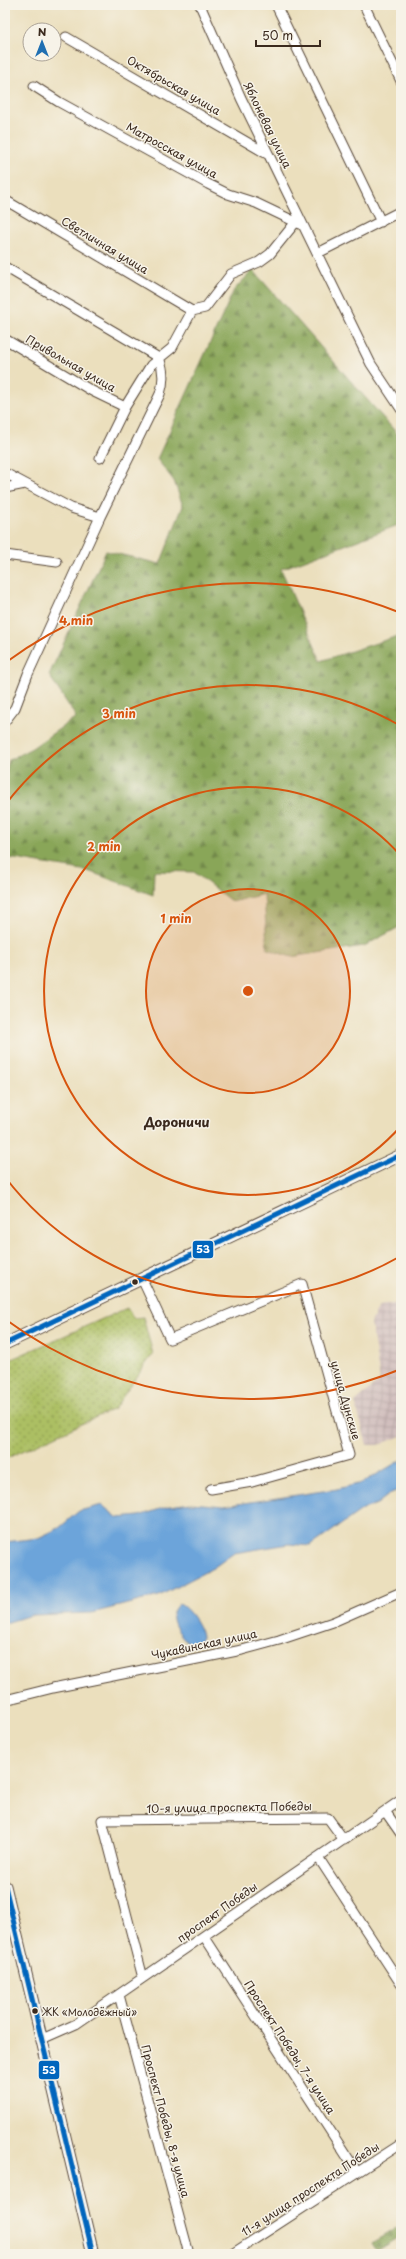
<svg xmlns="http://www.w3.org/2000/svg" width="406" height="2259" viewBox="0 0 406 2259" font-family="'Playpen Sans',sans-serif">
	<defs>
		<pattern id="industrial-grid" width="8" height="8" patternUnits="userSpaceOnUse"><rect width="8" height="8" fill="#d1bfbe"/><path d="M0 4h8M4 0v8" fill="none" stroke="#b4a4a3"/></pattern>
		<pattern id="grass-dots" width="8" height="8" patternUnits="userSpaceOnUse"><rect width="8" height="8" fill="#acbf63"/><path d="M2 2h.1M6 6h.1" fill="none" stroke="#8d9b51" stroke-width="1.8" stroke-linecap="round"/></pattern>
		<pattern id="forest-firs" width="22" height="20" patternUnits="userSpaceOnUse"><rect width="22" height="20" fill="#89a659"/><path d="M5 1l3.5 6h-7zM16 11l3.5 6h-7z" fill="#718749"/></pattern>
	</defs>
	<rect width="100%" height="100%" fill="#f7f3e8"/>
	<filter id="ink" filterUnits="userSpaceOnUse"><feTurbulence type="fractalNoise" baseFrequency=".025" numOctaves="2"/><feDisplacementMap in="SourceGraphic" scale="8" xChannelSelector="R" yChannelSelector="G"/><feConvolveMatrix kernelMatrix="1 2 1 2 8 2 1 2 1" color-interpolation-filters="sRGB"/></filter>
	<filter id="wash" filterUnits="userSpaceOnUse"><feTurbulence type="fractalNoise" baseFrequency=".012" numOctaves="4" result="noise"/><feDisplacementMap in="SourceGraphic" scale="16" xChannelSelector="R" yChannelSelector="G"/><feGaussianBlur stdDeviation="0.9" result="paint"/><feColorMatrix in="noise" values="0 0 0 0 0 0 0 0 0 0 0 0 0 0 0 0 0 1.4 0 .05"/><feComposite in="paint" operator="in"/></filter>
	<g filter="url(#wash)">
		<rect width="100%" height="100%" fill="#ebdfbd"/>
		<path fill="url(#industrial-grid)" d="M401 1303V1436L379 1445H367L355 1402 380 1380 371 1323 379 1306Z"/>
		<path fill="url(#grass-dots)" stroke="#747440" d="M127 1308 134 1318 143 1317 153 1354 114 1409 5 1459V1362Z"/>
		<path fill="url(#forest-firs)" stroke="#62683c" d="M253 270 401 438V524L281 569 321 661 401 635V926L364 946 291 957 267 949 264 894 232 902 194 872 154 871 153 895 88 871 9 858C2 830 1 786 9 760L32 748 76 717 49 675 106 551 160 564 183 506 174 481 157 459 234 290Z
			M401 2225V2236L377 2251 372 2243Z"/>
		<path fill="#6ca4da" stroke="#54677c" d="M401 1460V1489L391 1493 377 1504 363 1509 311 1546 289 1544 234 1553 213 1568 159 1596 92 1613 31 1615 5 1623V1542L38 1538 59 1528 79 1511 102 1505 118 1518 139 1516 169 1506 191 1503 224 1506 337 1489 362 1483Z
			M179 1604C188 1607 202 1628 202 1638L197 1643H189C179 1635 164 1615 179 1604Z"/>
	</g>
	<g filter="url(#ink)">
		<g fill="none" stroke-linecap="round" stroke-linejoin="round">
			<defs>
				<path id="minor" d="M200 5 241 98 371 364 401 409
					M276 5 381 222
					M364 5 401 81
					M66 37 269 155
					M34 86 59 102 208 184 228 194 256 203 300 224
					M5 200 192 311
					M318 253 401 211
					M5 267 159 358C164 370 164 382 160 394L100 517 28 674 15 708 5 721
					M5 339 92 391 125 407
					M100 458 125 407 151 365 172 348 192 311 205 308 231 274 259 262 270 254 295 223
					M5 473 71 508 100 517
					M5 488 25 484
					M5 555 57 562
					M142 1279 170 1339 302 1284 349 1455 252 1482 211 1489
					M5 1700 53 1688 242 1650 279 1640 333 1622 401 1592
					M385 1811 401 1834
					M318 1857 401 1984
					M204 1936 357 2172
					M143 1978 102 1820 328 1818 344 1840
					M119 1995 189 2254
					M42 2039 76 2024 401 1800
					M232 2254 401 2144"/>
				<path id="tertiary" d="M5 1344 401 1155
					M5 1886 93 2254"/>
			</defs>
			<use href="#minor" stroke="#554536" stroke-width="11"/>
			<use href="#tertiary" stroke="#554536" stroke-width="13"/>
			<use href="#minor" stroke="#fff" stroke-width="9"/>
			<use href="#tertiary" stroke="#fff" stroke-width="11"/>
			<defs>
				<path id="bus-1" d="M5 1344 401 1155
					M5 1886 93 2254"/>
			</defs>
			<use href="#bus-1" stroke="#f7f3e8" stroke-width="8"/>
			<use href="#bus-1" stroke="#0065bd" stroke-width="5"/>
		</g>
	</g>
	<circle cx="248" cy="991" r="102" fill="#d7540e" fill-opacity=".12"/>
	<g fill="none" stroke="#d7540e" stroke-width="2">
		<circle cx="248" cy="991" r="102"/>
		<path d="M401 1126A204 204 0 1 1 401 856"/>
		<path d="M399 1257A306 306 0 0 1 5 1177M5 805A306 306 0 0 1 399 725"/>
		<path d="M401 1369A408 408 0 0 1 5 1319M5 663A408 408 0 0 1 401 613"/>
	</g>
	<g fill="#3b2a1e" stroke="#f7f3e8" stroke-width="1.5">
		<circle cx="135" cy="1282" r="3.5"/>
		<circle cx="35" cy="2011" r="3.5"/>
	</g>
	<g text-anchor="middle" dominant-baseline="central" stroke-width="3" stroke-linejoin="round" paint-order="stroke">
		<g font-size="10" fill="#3b2a1e" stroke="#f7f3e8" text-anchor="start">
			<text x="42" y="2011">ЖК «Молодёжный»</text>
		</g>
		<g font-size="11" fill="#3b2a1e" stroke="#f7f3e8">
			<text transform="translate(174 85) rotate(30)">Октябрьская улица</text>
			<text transform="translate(268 125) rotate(64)">Яблоневая улица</text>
			<text transform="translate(172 150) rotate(29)">Матросская улица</text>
			<text transform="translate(105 245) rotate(31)">Светличная улица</text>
			<text transform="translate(71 363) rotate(30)">Привольная улица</text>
			<text transform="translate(346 1400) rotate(74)">улица Дунские</text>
			<text transform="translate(204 1644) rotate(-12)">Чукавинская улица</text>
			<text transform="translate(229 1807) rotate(-1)">10-я улица проспекта Победы</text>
			<text transform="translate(217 1912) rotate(-35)">проспект Победы</text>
			<text transform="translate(290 2047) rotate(57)">Проспект Победы, 7-я улица</text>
			<text transform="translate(166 2121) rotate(75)">Проспект Победы, 8-я улица</text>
			<text transform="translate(310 2189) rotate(-33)">11-я улица проспекта Победы</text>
		</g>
		<g font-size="13" font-weight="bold" fill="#3b2a1e" stroke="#f7f3e8">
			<text x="177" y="1121">Дороничи</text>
		</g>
	</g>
	<circle cx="248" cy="991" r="6" fill="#d7540e" stroke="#f7f3e8" stroke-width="2"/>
	<g font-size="12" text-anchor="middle" font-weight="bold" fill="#d7540e" stroke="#f7f3e8" stroke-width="3" stroke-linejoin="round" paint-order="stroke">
		<text x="76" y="625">4 min</text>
		<text x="119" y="718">3 min</text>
		<text x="104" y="851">2 min</text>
		<text x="176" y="923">1 min</text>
	</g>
	<g stroke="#f7f3e8" stroke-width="1.5">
		<rect x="192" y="1240" width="22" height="19" rx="4" fill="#0065bd"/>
		<rect x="38" y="2060" width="22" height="20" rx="4" fill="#0065bd"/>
	</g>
	<g font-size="11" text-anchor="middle" font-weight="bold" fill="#fff">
		<text x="203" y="1253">53</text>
		<text x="49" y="2074">53</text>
	</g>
	<rect width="406" height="2259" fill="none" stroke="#f7f3e8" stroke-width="20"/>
	<g transform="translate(42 42)"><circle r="19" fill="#f7f3e8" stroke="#aca397"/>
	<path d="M0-3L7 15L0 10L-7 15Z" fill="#1f6fb2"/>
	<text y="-6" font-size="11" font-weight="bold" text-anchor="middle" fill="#3b2a1e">N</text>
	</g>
	<path d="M256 40v6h64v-6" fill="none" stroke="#3b2a1e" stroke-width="2"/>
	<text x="262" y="40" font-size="12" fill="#3b2a1e" stroke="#f7f3e8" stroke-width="3" paint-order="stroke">50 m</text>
</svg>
